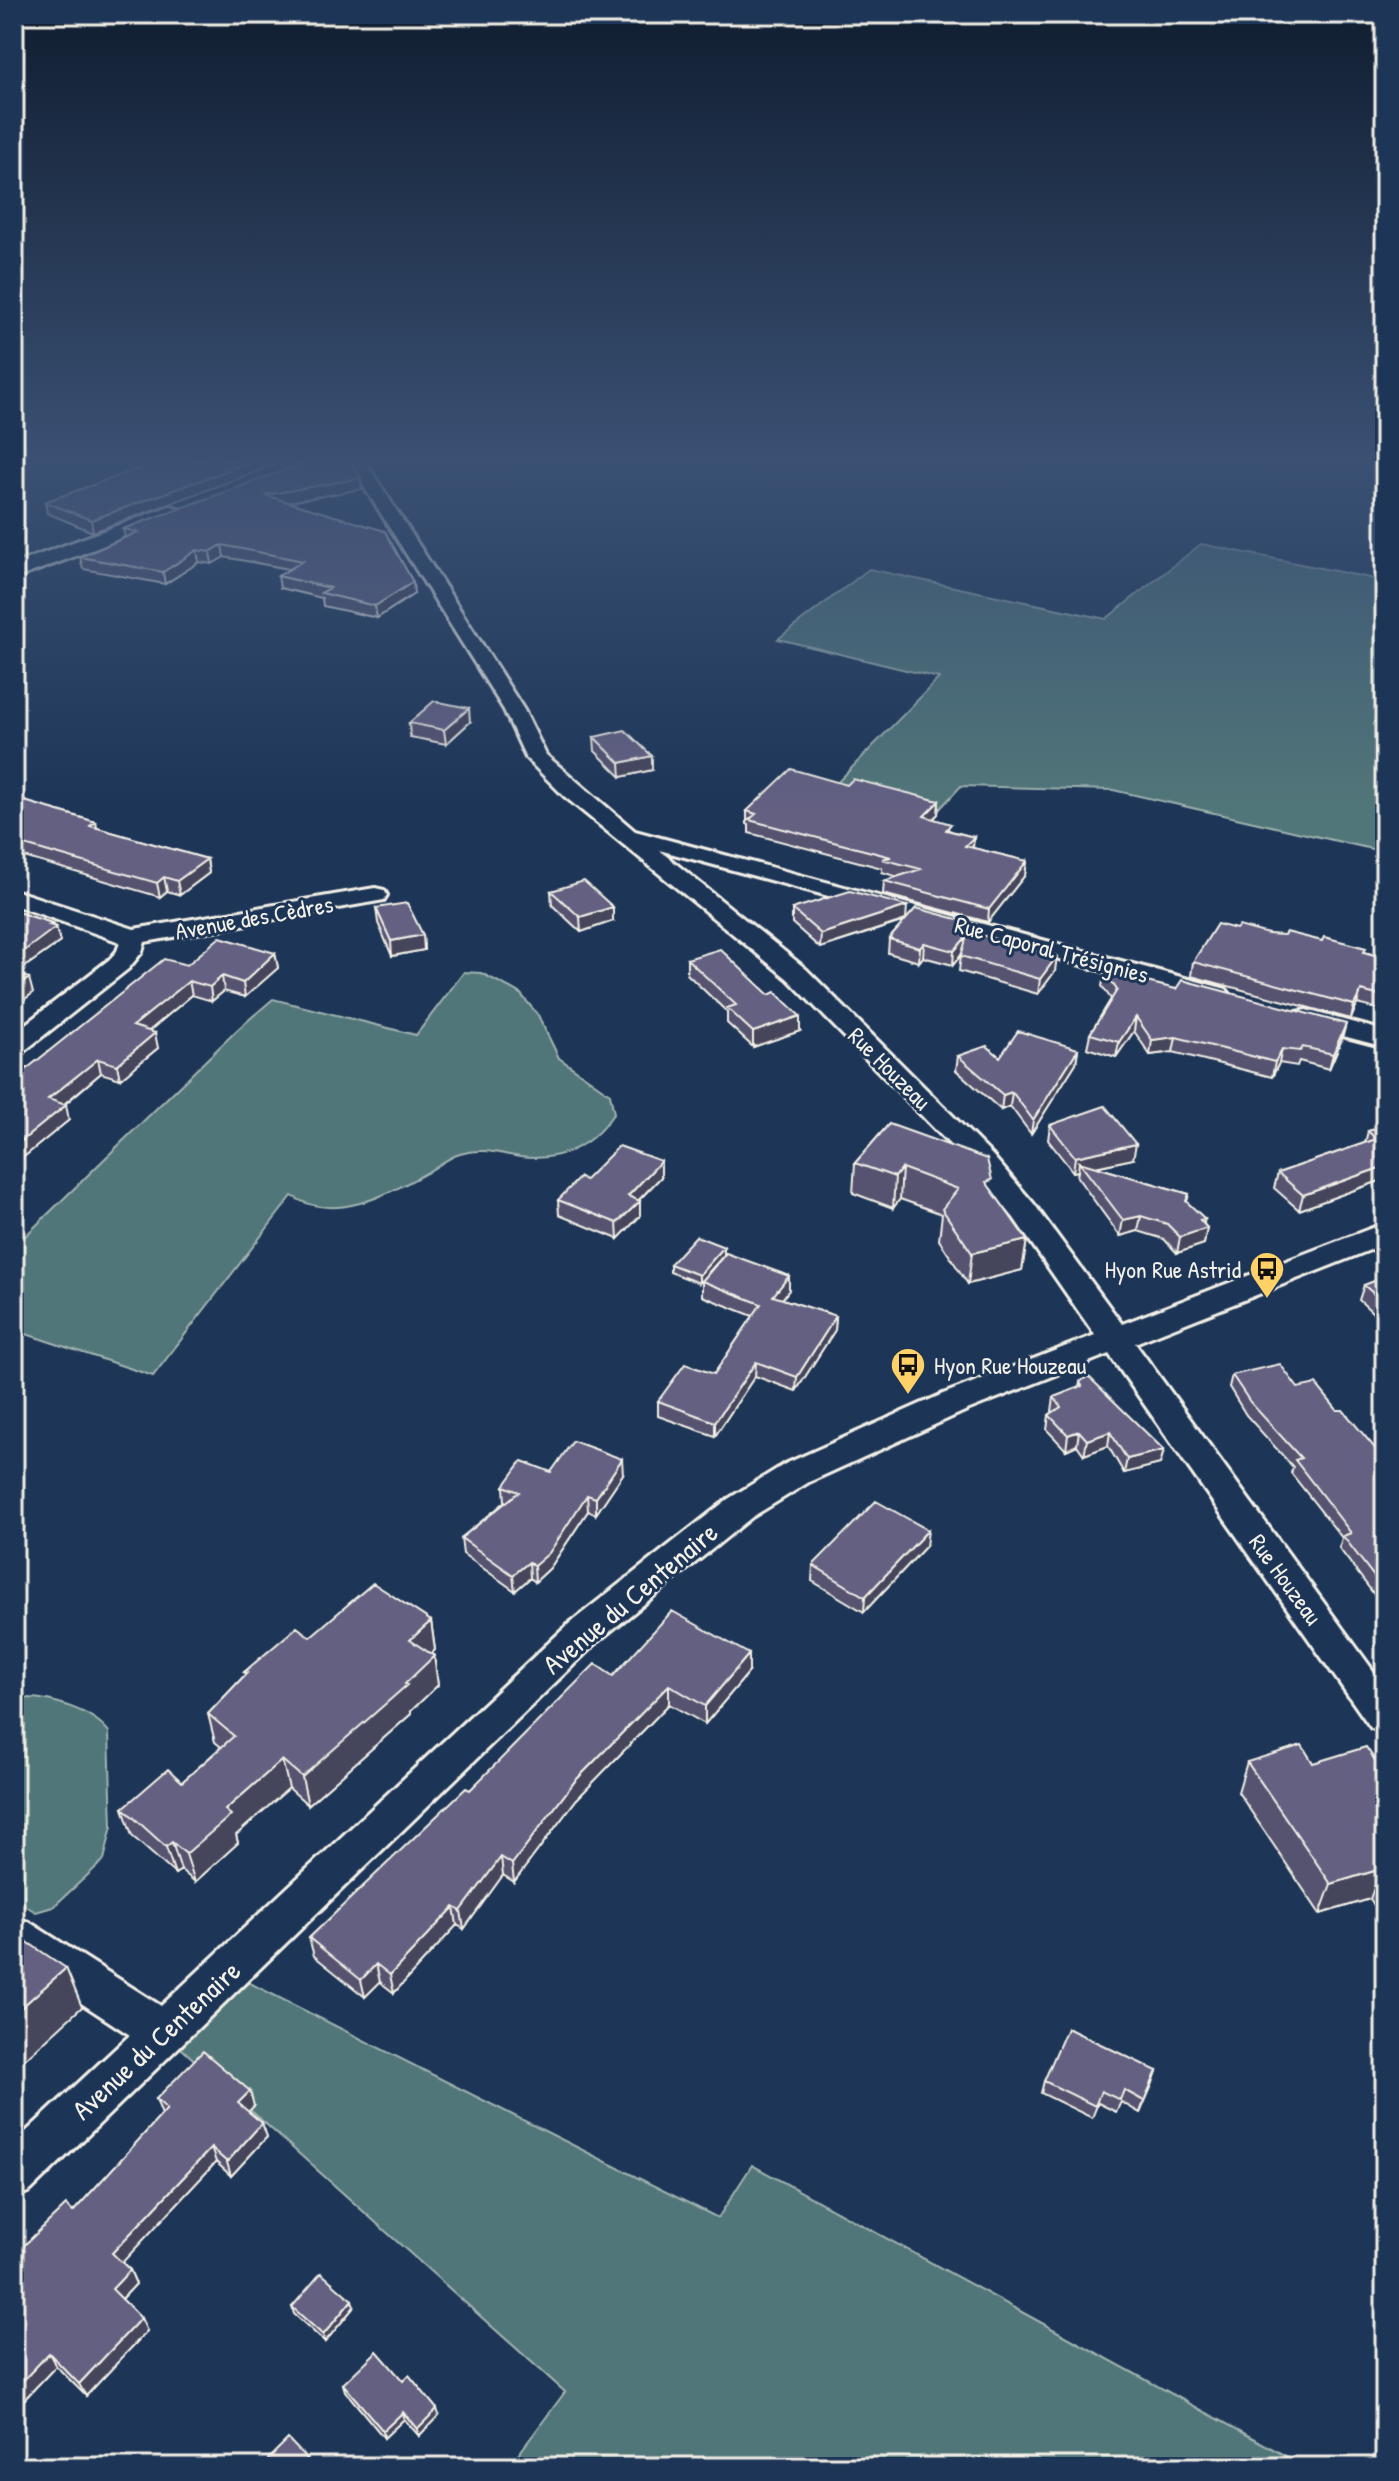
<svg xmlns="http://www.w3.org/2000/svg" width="1399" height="2481" viewBox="0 0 1399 2481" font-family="'Patrick Hand',sans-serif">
	<rect width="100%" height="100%" fill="#1d3557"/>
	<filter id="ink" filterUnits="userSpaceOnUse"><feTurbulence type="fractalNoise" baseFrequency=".0125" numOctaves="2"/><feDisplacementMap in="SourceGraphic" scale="16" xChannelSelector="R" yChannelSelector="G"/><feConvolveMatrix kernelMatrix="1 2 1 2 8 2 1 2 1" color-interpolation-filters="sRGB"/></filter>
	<g filter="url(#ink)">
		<path fill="#517679" stroke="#a2b4b0" stroke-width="2" d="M1201 544 1385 581V852L1113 790 961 786 938 811 835 785 939 678 778 639 869 569 1106 619Z
			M464 972 481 973 520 993 538 1015 559 1058 610 1094 614 1113C592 1146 561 1162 520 1157 500 1154 482 1147 460 1154 449 1157 438 1166 428 1172 388 1194 335 1224 292 1196L153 1376 14 1330V1247L238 1029 273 999 416 1035Z
			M27 1698C52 1698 93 1711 109 1732L112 1826 104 1860 53 1907 36 1912 14 1899V1711Z
			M228 1972 718 2218 752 2165 1306 2467H509L565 2392 163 2032Z"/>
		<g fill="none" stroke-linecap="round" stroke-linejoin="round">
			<defs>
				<path id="minor" d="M348 461H365L524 710 546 755 635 831 1226 989 1230 994 1226 999 1217 1002 659 850 806 969 992 1155 1034 1204 1122 1324 1385 1223V1244L1135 1343 1385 1687V1733L1371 1728 1109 1354 967 1410 809 1482 752 1517 597 1642 30 2191 14 2198V2143L130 2035 14 1959V1917L29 1922 161 2006 571 1622 728 1499 785 1464 943 1394 1095 1335 1014 1218 972 1167 788 979 564 796 526 758 504 710Z
					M375 888 384 890 387 895 384 900 145 942 142 952 128 969 23 1052 14 1054V1033L110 959 117 951 120 942 14 905V890L134 929Z
					M1306 1010 1385 1031V1047L1297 1024 1293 1018 1297 1012Z"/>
				<path id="tertiary" d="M170 506 178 508 181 513 178 518 14 579V564Z"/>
			</defs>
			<use href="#minor" stroke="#f4f1e8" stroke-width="6"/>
			<use href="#tertiary" stroke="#f4f1e8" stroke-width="6"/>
			<use href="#minor" fill="#1d3557" fill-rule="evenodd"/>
			<use href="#tertiary" fill="#1d3557" fill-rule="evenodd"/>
		</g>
		<path fill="#555370" stroke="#f4f1e8" stroke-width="2" d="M160 461 93 532 47 513 45 502Z
			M361 478 362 489 289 502 414 594 377 618 323 606 322 598 280 588 278 576 289 569 224 557 212 564 199 562 165 584 83 569 80 557 125 537 123 529Z
			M470 722 446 744 410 737 409 723Z
			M594 737 652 770 621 777 595 751Z
			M847 785 939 801 938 814 933 819 951 831 974 837 973 848 1027 861 1025 875 988 922 883 894 884 881 898 877 882 872V868L749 833V825L747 824V811Z
			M14 798 96 822 97 828 207 859 209 873 180 895 167 891 160 897 14 854Z
			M551 891 613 921 581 932 552 905Z
			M376 908 423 935 424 950 392 956 378 923Z
			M792 909 906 919 975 933 1055 971 1038 994 959 971 961 955 953 965 923 957 919 962 888 953 889 939 905 921 820 948 792 923Z
			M14 911 52 923 53 926 56 927 60 942 23 968 14 965Z
			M1236 929 1268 934 1365 952 1385 958V1011L1357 1004 1351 1019 1191 976 1193 962Z
			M275 953 278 968 245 997 224 991 212 1001 192 995 149 1031 158 1048 120 1079 101 1073 64 1105 69 1120 14 1165V1079L187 965Z
			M687 959 800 1031 753 1047 727 1023V1012L687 974Z
			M1105 972 1342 1039 1329 1069 1299 1061 1297 1066 1279 1063 1272 1077 1173 1052 1150 1055 1134 1031 1116 1057 1087 1048 1090 1034 1111 999 1102 986Z
			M1078 1049 1076 1063 1031 1134 1010 1106 1001 1110 956 1070 958 1056 1000 1057Z
			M889 1124 991 1189 1027 1240 1022 1270 968 1284 939 1240 942 1214 900 1199 893 1208 853 1193 855 1163Z
			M1050 1125 1133 1159 1096 1167 1189 1194 1187 1202 1207 1228 1204 1244 1177 1253 1164 1239 1138 1231 1120 1236 1077 1177 1078 1171 1073 1172 1048 1140Z
			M1385 1126V1179L1299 1210 1274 1188 1278 1173 1365 1143 1368 1131Z
			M661 1177 639 1200 640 1216 618 1239 559 1215 558 1200 585 1180Z
			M724 1255 789 1276V1290L782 1299 836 1316 835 1330 796 1391 755 1376 715 1436 658 1416V1401L714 1374 753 1316 702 1296V1281L720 1260 699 1283 670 1272V1264Z
			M1385 1277V1324L1359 1300 1364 1285Z
			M1232 1375 1298 1388 1337 1410 1385 1460V1609L1339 1548 1342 1538 1291 1473 1293 1467 1246 1415 1229 1387Z
			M1080 1382 1164 1450 1160 1464 1124 1473 1108 1446 1084 1455 1077 1445 1066 1450 1047 1430 1049 1415 1053 1412 1052 1411 1054 1397 1079 1388Z
			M551 1472 623 1474 596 1514 588 1511 550 1568 535 1582 530 1578 515 1591 463 1554 461 1538 505 1502 504 1486Z
			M926 1546 864 1612 812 1581 813 1565Z
			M431 1621 435 1650 430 1654 434 1656 438 1685 411 1711V1714L308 1805 289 1788 236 1835 238 1843 195 1882 181 1870 175 1874 132 1836 123 1808 182 1782 221 1747 215 1742 208 1714 245 1675 244 1672 310 1637Z
			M749 1672 705 1724 669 1704 576 1800 514 1882 503 1875 464 1929 457 1925 394 1993 380 1982 365 1997 314 1956 309 1938 470 1790 613 1676Z
			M1247 1762 1313 1763 1385 1775V1922L1370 1899 1320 1914 1238 1792Z
			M1157 2071 1140 2113 1121 2102 1116 2112 1098 2103 1092 2118 1041 2093 1044 2081Z
			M156 2099 254 2106 248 2111 262 2123 267 2137 231 2176 216 2162 122 2262 130 2270 136 2284 122 2299 147 2331 86 2396 56 2366 19 2405 14 2400V2255L73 2212 162 2115Z
			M292 2307H354L325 2342 294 2314Z
			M343 2384 439 2415 419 2436 404 2419 384 2438 345 2391Z"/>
		<path fill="#45445b" stroke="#f4f1e8" stroke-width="2" d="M253 461H285L93 532 91 520Z
			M361 478 362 489 266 506 265 495Z
			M222 545 224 557 212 564 210 552Z
			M197 550 199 562 165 584 163 572Z
			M413 582 414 594 377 618 375 606Z
			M469 708 470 722 446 744 444 730Z
			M652 756V770L621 777 620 763Z
			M939 801 938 814 923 829 924 816Z
			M974 837 972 850 965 846Z
			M207 859 209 873 180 895 177 881Z
			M1027 861 1025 875 988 922 989 909Z
			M164 877 167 891 160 897 157 883Z
			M907 906 906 920 820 948 821 934Z
			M613 907V921L581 932 580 917Z
			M52 923 54 929 56 927 60 942 23 968 20 954Z
			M423 935 424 950 392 956 391 941Z
			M967 936 965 950 953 965 954 951Z
			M924 943 923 957 919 962 920 948Z
			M275 953 278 968 245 997 243 983Z
			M1057 956 1055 971 1038 994 1040 979Z
			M222 976 224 991 212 1001 210 987Z
			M29 978 33 993 14 1007V989Z
			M189 981 192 995 137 1041 133 1026Z
			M1361 991 1357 1004 1351 1019 1354 1005Z
			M800 1016V1031L753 1047V1032Z
			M1136 1017 1134 1031 1116 1057 1119 1042Z
			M1346 1024 1342 1039 1329 1069 1333 1054Z
			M155 1033 158 1048 120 1079 117 1065Z
			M1176 1037 1173 1052 1150 1055 1152 1040Z
			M1078 1049 1076 1063 1031 1134 1033 1120Z
			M1282 1049 1279 1063 1272 1077 1275 1062Z
			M98 1059 101 1073 52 1114 48 1099Z
			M1012 1092 1010 1106 1001 1110 1003 1095Z
			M66 1105 69 1120 14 1165V1147Z
			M1136 1144 1133 1159 1085 1169 1079 1162 1078 1171 1073 1172 1075 1157Z
			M661 1161V1177L628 1211V1196Z
			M1385 1166V1179L1299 1210 1303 1195Z
			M902 1168 900 1199 893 1208 895 1177Z
			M640 1201V1216L618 1239 617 1223Z
			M1141 1216 1138 1231 1120 1236 1123 1220Z
			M1205 1219 1202 1230 1207 1228 1204 1244 1177 1253 1180 1237 1200 1220Z
			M1027 1240 1022 1270 968 1284 972 1253Z
			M724 1247V1255L699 1283V1275Z
			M789 1276V1290L773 1311V1296Z
			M836 1316 835 1330 796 1391 797 1377Z
			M756 1362 755 1376 715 1436V1422Z
			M1079 1431 1077 1445 1066 1450 1068 1435Z
			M1110 1432 1108 1446 1084 1455 1087 1440Z
			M1164 1450 1160 1464 1124 1473 1127 1459Z
			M622 1459 623 1474 596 1514V1498Z
			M587 1495 588 1511 550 1568 535 1582 534 1566Z
			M928 1530 926 1546 864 1612 865 1597Z
			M529 1562 530 1578 515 1591 513 1575Z
			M431 1621 435 1650 414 1668 410 1640Z
			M749 1654V1672L705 1724V1706Z
			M434 1656 438 1685 411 1711V1714L308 1805 302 1777Z
			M669 1685V1704L576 1800 514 1882 512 1864 575 1781Z
			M282 1760 289 1788 236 1835 238 1843 195 1882 186 1854 225 1810Z
			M172 1842 181 1870 175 1874 166 1847Z
			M501 1857 503 1875 464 1929 461 1911Z
			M1381 1869 1370 1899 1320 1914 1331 1884Z
			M454 1907 457 1925 394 1993 390 1975Z
			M376 1964 380 1982 365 1997 361 1980Z
			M66 1968 82 2007 14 2069V2014Z
			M1157 2071 1153 2083 1140 2113 1144 2101Z
			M250 2091 254 2106 243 2117 238 2103Z
			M262 2123 267 2137 231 2176 227 2162Z
			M211 2148 216 2162 119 2266 112 2253Z
			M130 2270 136 2284 118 2303 112 2289Z
			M352 2300 354 2307 325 2342 323 2335Z
			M141 2318 147 2331 86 2396 79 2384Z
			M49 2353 56 2366 19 2405 14 2397V2390Z
			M437 2409 439 2415 419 2436 417 2429Z
			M403 2412 404 2419 384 2438 383 2431Z"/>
		<path fill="#636182" stroke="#f4f1e8" stroke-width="2" d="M160 461H253L91 520 45 502Z
			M310 461H350L361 478 265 495 385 531 413 582 375 606 321 593 330 588 278 576 303 561 222 545 210 552 197 550 163 572 80 557 138 532 123 529Z
			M434 701 469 708 444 730 409 723Z
			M625 730 652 756 620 763 594 737Z
			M791 769 847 785 853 779 939 801 924 816 951 824 946 830 974 837 965 846 1027 861 989 909 884 881 921 869 882 859 891 857 749 820 756 814 747 811Z
			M14 798 96 822 90 826 207 859 177 881 164 877 157 883 14 842Z
			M584 881 613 907 580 917 551 891Z
			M850 891 907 906 821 934 792 909Z
			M407 903 423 935 391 941 376 908Z
			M916 908 976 924 970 932 1057 956 1040 979 961 956 967 936 954 951 924 943 920 948 889 939Z
			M14 911 52 923 49 925 56 927 20 954 14 952Z
			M1217 924 1236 929 1239 926 1268 934 1284 935 1286 932 1322 941 1324 937 1366 948 1364 952 1385 958V997L1361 991 1354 1005 1193 962Z
			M220 937 275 953 243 983 222 976 210 987 189 981 133 1026 155 1033 117 1065 98 1059 48 1099 66 1105 14 1147V1079L164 959 187 965Z
			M720 949 769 995 775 992 800 1016 753 1032 727 1008 736 1005 687 959Z
			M1105 972 1176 989 1182 980 1346 1024 1333 1054 1303 1047 1300 1051 1282 1049 1275 1062 1176 1037 1152 1040 1136 1017 1119 1042 1090 1034 1117 990Z
			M14 973 29 978 14 989Z
			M1018 1031 1078 1049 1033 1120 1012 1092 1003 1095 958 1056 987 1046 1000 1057Z
			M1105 1106 1136 1144 1075 1157 1050 1125Z
			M889 1124 987 1159 992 1180 986 1182 1027 1240 972 1253 942 1209 958 1189 902 1168 895 1177 855 1163Z
			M1385 1126V1166L1303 1195 1278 1173 1376 1139 1368 1131Z
			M619 1146 661 1161 628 1196 640 1201 617 1223 558 1200 580 1177 585 1180Z
			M1079 1162 1189 1194 1186 1201 1205 1219 1200 1220 1207 1228 1180 1237 1167 1224 1141 1216 1123 1220Z
			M696 1236 724 1247 699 1275 670 1264Z
			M726 1253 789 1276 773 1296 836 1316 797 1377 756 1362 715 1422 658 1401 685 1364 714 1374 761 1304 702 1281Z
			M1385 1277V1304L1364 1285Z
			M1280 1364 1298 1388 1316 1384 1337 1410H1343L1385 1460V1591L1343 1536 1351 1533 1295 1460 1301 1458 1250 1402 1232 1375Z
			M1088 1376 1164 1450 1127 1459 1110 1432 1087 1440 1079 1431 1068 1435 1049 1415 1061 1407 1054 1397 1082 1386 1080 1382Z
			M573 1441 622 1459 596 1498 587 1495 549 1553 534 1566 529 1562 513 1575 461 1538 519 1492 504 1486 522 1461 551 1472Z
			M876 1501 928 1530 865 1597 813 1565Z
			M373 1583 431 1621 410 1640 434 1656 405 1684 407 1685 302 1777 282 1760 225 1810 231 1815 186 1854 172 1842 166 1847 123 1808 168 1769 182 1782 234 1736 208 1714 247 1673 244 1672 297 1627 310 1637Z
			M672 1611 749 1654 705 1706 669 1685 575 1781 512 1864 501 1857 461 1911 454 1907 390 1975 376 1964 361 1980 309 1938 466 1788 470 1790 595 1664 613 1676Z
			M1302 1745 1313 1763 1366 1747 1385 1775V1875L1381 1869 1331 1884 1247 1762Z
			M14 1933 66 1968 14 2014Z
			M1067 2028 1157 2071 1144 2101 1124 2090 1120 2100 1101 2091 1095 2106 1044 2081Z
			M203 2051 250 2091 238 2103 262 2123 227 2162 211 2148 112 2253 130 2270 112 2289 141 2318 79 2384 49 2353 14 2390V2255L66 2205 73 2212 167 2109 156 2099Z
			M321 2273 352 2300 323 2335 292 2307Z
			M377 2351 403 2381 409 2375 437 2409 417 2429 403 2412 383 2431 343 2384Z
			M288 2439 309 2461 304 2467H277L268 2459Z"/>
	</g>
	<linearGradient id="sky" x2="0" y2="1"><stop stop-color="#101d30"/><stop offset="0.57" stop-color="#3a5174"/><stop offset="1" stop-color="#3a5174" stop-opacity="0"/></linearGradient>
	<rect width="1399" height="809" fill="url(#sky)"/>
	<defs>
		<symbol id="bus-pin" viewBox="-11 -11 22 30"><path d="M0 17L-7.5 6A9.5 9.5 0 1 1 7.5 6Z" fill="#ffd166" stroke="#1d3557"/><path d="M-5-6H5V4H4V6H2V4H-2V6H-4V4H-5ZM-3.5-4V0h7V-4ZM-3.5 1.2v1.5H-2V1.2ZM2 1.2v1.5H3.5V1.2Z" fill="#111"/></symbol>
	</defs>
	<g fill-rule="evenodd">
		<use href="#bus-pin" x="1247" y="1249" width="40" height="54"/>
		<use href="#bus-pin" x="888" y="1345" width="40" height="54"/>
	</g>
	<g text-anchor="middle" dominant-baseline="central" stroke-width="6" stroke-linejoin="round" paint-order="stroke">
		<g font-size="24" fill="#f4f1e8" stroke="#1d3557">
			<text transform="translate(254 917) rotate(-10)">Avenue des Cèdres</text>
			<text transform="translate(1052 949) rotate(15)">Rue Caporal Trésignies</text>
			<text transform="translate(890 1068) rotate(45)">Rue Houzeau</text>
			<text transform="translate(1286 1579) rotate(54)">Rue Houzeau</text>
		</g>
		<g font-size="24" fill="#f4f1e8" stroke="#1d3557" text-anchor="end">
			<text x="1241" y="1269">Hyon Rue Astrid</text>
			<text x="934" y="1365" text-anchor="start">Hyon Rue Houzeau</text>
		</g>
		<g font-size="28" fill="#f4f1e8" stroke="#1d3557">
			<text transform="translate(630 1598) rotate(-40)">Avenue du Centenaire</text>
			<text transform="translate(156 2040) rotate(-43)">Avenue du Centenaire</text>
		</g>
	</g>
	<rect width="1399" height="2481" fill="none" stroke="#1d3557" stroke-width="48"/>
	<rect x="24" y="24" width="1351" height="2433" fill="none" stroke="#f4f1e8" stroke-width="3" filter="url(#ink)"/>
</svg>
